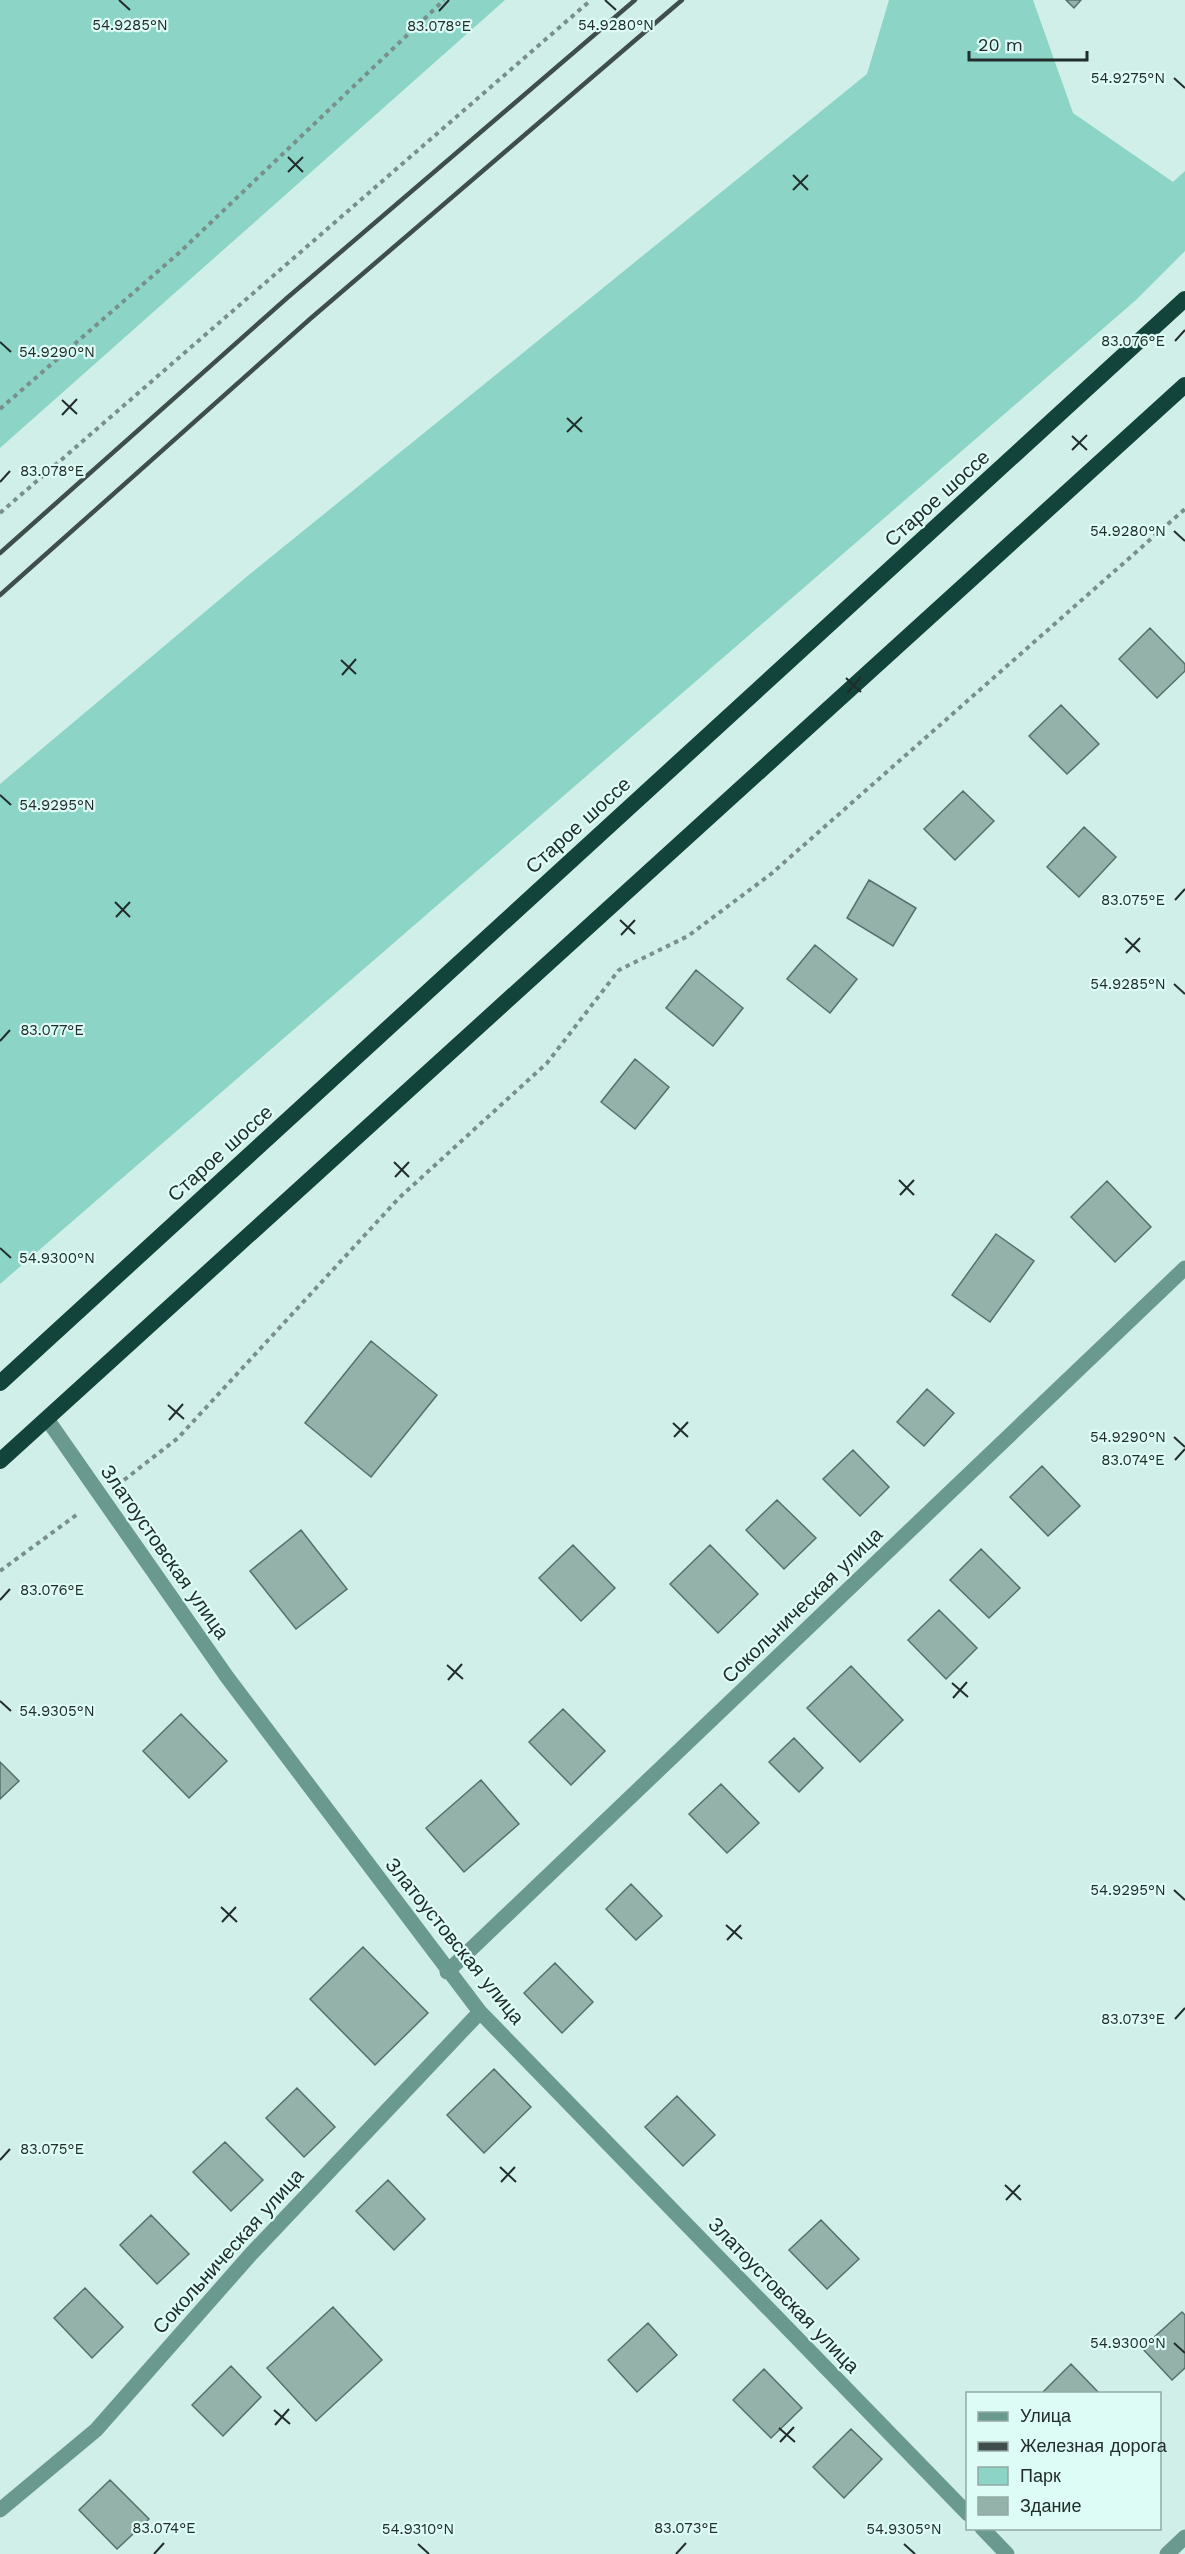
<svg xmlns="http://www.w3.org/2000/svg" width="1185" height="2554" viewBox="0 0 1185 2554" font-family="'Work Sans',sans-serif">
	<rect width="100%" height="100%" fill="#d0efe8"/>
	<path fill="#8bd4c6" d="M0 0H505L0 448Z
		M889 0H1033L1073 113 1173 182 1185 171V251L1136 300 0 1284V784L250 574 867 74Z"/>
	<path fill="#94b1aa" stroke="#55716b" stroke-width="1.5" d="M1066 0H1081L1074 8Z
		M1150 628 1185 664V671L1157 698 1119 659Z
		M1061 705 1099 744 1067 774 1029 736Z
		M963 791 994 821 955 860 924 829Z
		M1084 827 1116 857 1079 897 1047 867Z
		M869 880 916 908 893 946 847 918Z
		M815 945 857 979 830 1013 787 979Z
		M696 970 743 1008 713 1046 666 1008Z
		M635 1059 669 1087 635 1129 601 1102Z
		M1107 1181 1151 1227 1115 1262 1071 1217Z
		M996 1234 1034 1261 990 1322 952 1295Z
		M371 1341 437 1395 371 1477 305 1423Z
		M927 1389 954 1413 924 1446 897 1422Z
		M853 1450 889 1487 860 1516 823 1479Z
		M1042 1466 1080 1506 1048 1536 1010 1497Z
		M777 1500 816 1538 784 1569 746 1530Z
		M301 1530 347 1589 296 1629 250 1571Z
		M573 1545 615 1588 581 1621 539 1578Z
		M710 1545 758 1594 718 1633 670 1584Z
		M981 1549 1020 1588 989 1618 950 1580Z
		M939 1610 977 1648 946 1679 908 1640Z
		M851 1666 903 1720 860 1762 807 1708Z
		M563 1709 605 1751 571 1785 529 1742Z
		M181 1714 227 1761 189 1798 143 1751Z
		M794 1738 823 1768 799 1792 769 1762Z
		M0 1762 19 1781 0 1799Z
		M481 1780 519 1824 464 1872 426 1828Z
		M721 1784 759 1823 727 1853 689 1814Z
		M631 1884 662 1916 636 1940 606 1909Z
		M363 1947 428 2013 375 2065 310 1999Z
		M555 1963 593 2002 562 2033 524 1993Z
		M494 2069 531 2107 484 2153 447 2115Z
		M297 2088 335 2127 304 2157 266 2118Z
		M677 2096 715 2135 683 2166 645 2127Z
		M225 2142 263 2180 231 2211 193 2172Z
		M388 2180 425 2219 394 2250 356 2211Z
		M151 2215 189 2254 157 2284 120 2245Z
		M821 2220 859 2259 827 2289 789 2250Z
		M85 2288 123 2327 92 2358 54 2318Z
		M333 2307 382 2360 316 2421 267 2368Z
		M1182 2312 1185 2315V2368L1172 2380 1142 2348Z
		M648 2323 677 2355 637 2392 608 2360Z
		M1071 2364 1100 2394H1041Z
		M231 2366 261 2397 223 2436 192 2405Z
		M764 2369 802 2408 771 2438 733 2400Z
		M851 2429 882 2459 844 2498 813 2467Z
		M110 2480 149 2519 117 2549 79 2510Z"/>
	<g fill="none" stroke-linecap="round" stroke-linejoin="round">
		<path stroke="#798f8a" stroke-width="4" stroke-dasharray="4.5 4.5" stroke-linecap="butt" d="M0 409 180 252 444 0
			M0 513 591 0
			M124 1480 178 1438 399 1198 547 1063 619 970 688 936 771 874 1185 509
			M0 1571 79 1513"/>
		<path stroke="#69998f" stroke-width="15" d="M47 1419 227 1677 480 2012 968 2514
			M447 1972 1185 1268
			M0 2510 96 2430 251 2254 480 2012
			M982 2528 1007 2554
			M1167 2554 1185 2537"/>
		<path stroke="#12443c" stroke-width="16" d="M0 1383 1185 299
			M0 1461 1185 385"/>
		<path stroke="#3f4e4a" stroke-width="4.5" d="M0 553 287 298 635 0
			M0 595 310 319 682 0"/>
	</g>
	<path fill="none" stroke="#212d2a" stroke-width="2" d="M119 0 130 10M605 0 616 10M439 11 449 0M1174 78 1185 88M288 157 303 172M288 172 303 157M793 175 808 190M793 190 808 175M1175 341 1185 330M0 342 11 352M62 400 77 414M62 415 77 399M567 418 582 432M567 432 582 417M1072 436 1087 450M1072 450 1087 435M0 482 10 471M1174 531 1185 541M341 660 356 674M342 675 356 659M846 678 861 692M847 693 861 677M0 795 11 805M1175 900 1185 889M115 902 130 917M116 917 130 902M620 920 635 934M621 935 635 920M1125 938 1140 952M1126 953 1140 938M1174 984 1185 994M0 1041 10 1030M394 1162 409 1177M395 1177 409 1162M899 1180 914 1195M900 1195 914 1180M0 1248 11 1258M168 1405 184 1419M169 1420 183 1404M673 1423 688 1437M674 1437 688 1422M1174 1437 1185 1447M1175 1460 1185 1449M0 1600 10 1589M447 1665 463 1679M448 1680 462 1664M952 1683 968 1697M953 1698 967 1682M0 1701 11 1711M1174 1890 1185 1900M221 1907 237 1922M222 1922 236 1907M726 1925 742 1939M727 1940 741 1925M1175 2019 1185 2008M0 2160 10 2149M500 2167 516 2182M501 2182 515 2167M1005 2185 1021 2200M1006 2200 1020 2185M1174 2343 1185 2353M274 2410 290 2424M275 2425 289 2409M779 2428 795 2442M780 2442 794 2427M418 2544 429 2554M904 2544 915 2554M154 2554 164 2543M676 2554 686 2543"/>
	<g text-anchor="middle" dominant-baseline="central" stroke-width="4.5" stroke-linejoin="round" paint-order="stroke">
		<g font-size="20" fill="#212d2a" stroke="#ddfcf5">
			<text transform="translate(937 498) rotate(-42)">Старое шоссе</text>
			<text transform="translate(578 825) rotate(-42)">Старое шоссе</text>
			<text transform="translate(220 1153) rotate(-42)">Старое шоссе</text>
			<text transform="translate(165 1552) rotate(55)">Златоустовская улица</text>
			<text transform="translate(802 1605) rotate(-44)">Сокольническая улица</text>
			<text transform="translate(455 1941) rotate(51)">Златоустовская улица</text>
			<text transform="translate(228 2251) rotate(-48)">Сокольническая улица</text>
			<text transform="translate(784 2295) rotate(46)">Златоустовская улица</text>
		</g>
	</g>
	<g font-size="15" text-anchor="middle" fill="#212d2a" stroke="#ddfcf5" stroke-width="4.5" stroke-linejoin="round" paint-order="stroke">
		<text x="130" y="30">54.9285°N</text>
		<text x="616" y="30">54.9280°N</text>
		<text x="439" y="31">83.078°E</text>
		<text x="1128" y="83">54.9275°N</text>
		<text x="1133" y="346">83.076°E</text>
		<text x="57" y="357">54.9290°N</text>
		<text x="52" y="476">83.078°E</text>
		<text x="1128" y="536">54.9280°N</text>
		<text x="57" y="810">54.9295°N</text>
		<text x="1133" y="905">83.075°E</text>
		<text x="1128" y="989">54.9285°N</text>
		<text x="52" y="1035">83.077°E</text>
		<text x="57" y="1263">54.9300°N</text>
		<text x="1128" y="1442">54.9290°N</text>
		<text x="1133" y="1465">83.074°E</text>
		<text x="52" y="1595">83.076°E</text>
		<text x="57" y="1716">54.9305°N</text>
		<text x="1128" y="1895">54.9295°N</text>
		<text x="1133" y="2024">83.073°E</text>
		<text x="52" y="2154">83.075°E</text>
		<text x="1128" y="2348">54.9300°N</text>
		<text x="164" y="2533">83.074°E</text>
		<text x="686" y="2533">83.073°E</text>
		<text x="418" y="2534">54.9310°N</text>
		<text x="904" y="2534">54.9305°N</text>
	</g>
	<rect x="966" y="2392" width="195" height="138" fill="#ddfcf5" stroke="#92a9a4" stroke-width="1.5"/>
	<rect x="978" y="2412" width="30" height="9" fill="#69998f" stroke="#92a9a4" stroke-width="1.5"/>
	<text x="1020" y="2422" font-size="18" fill="#212d2a">Улица</text>
	<rect x="978" y="2442" width="30" height="9" fill="#3f4e4a" stroke="#92a9a4" stroke-width="1.5"/>
	<text x="1020" y="2452" font-size="18" fill="#212d2a">Железная дорога</text>
	<rect x="978" y="2467" width="30" height="18" fill="#8bd4c6" stroke="#92a9a4" stroke-width="1.5"/>
	<text x="1020" y="2482" font-size="18" fill="#212d2a">Парк</text>
	<rect x="978" y="2497" width="30" height="18" fill="#94b1aa" stroke="#92a9a4" stroke-width="1.5"/>
	<text x="1020" y="2512" font-size="18" fill="#212d2a">Здание</text>
	<path d="M969 51v9h118v-9" fill="none" stroke="#212d2a" stroke-width="3"/>
	<text x="978" y="51" font-size="18" fill="#212d2a" stroke="#ddfcf5" stroke-width="4.5" paint-order="stroke">20 m</text>
</svg>
